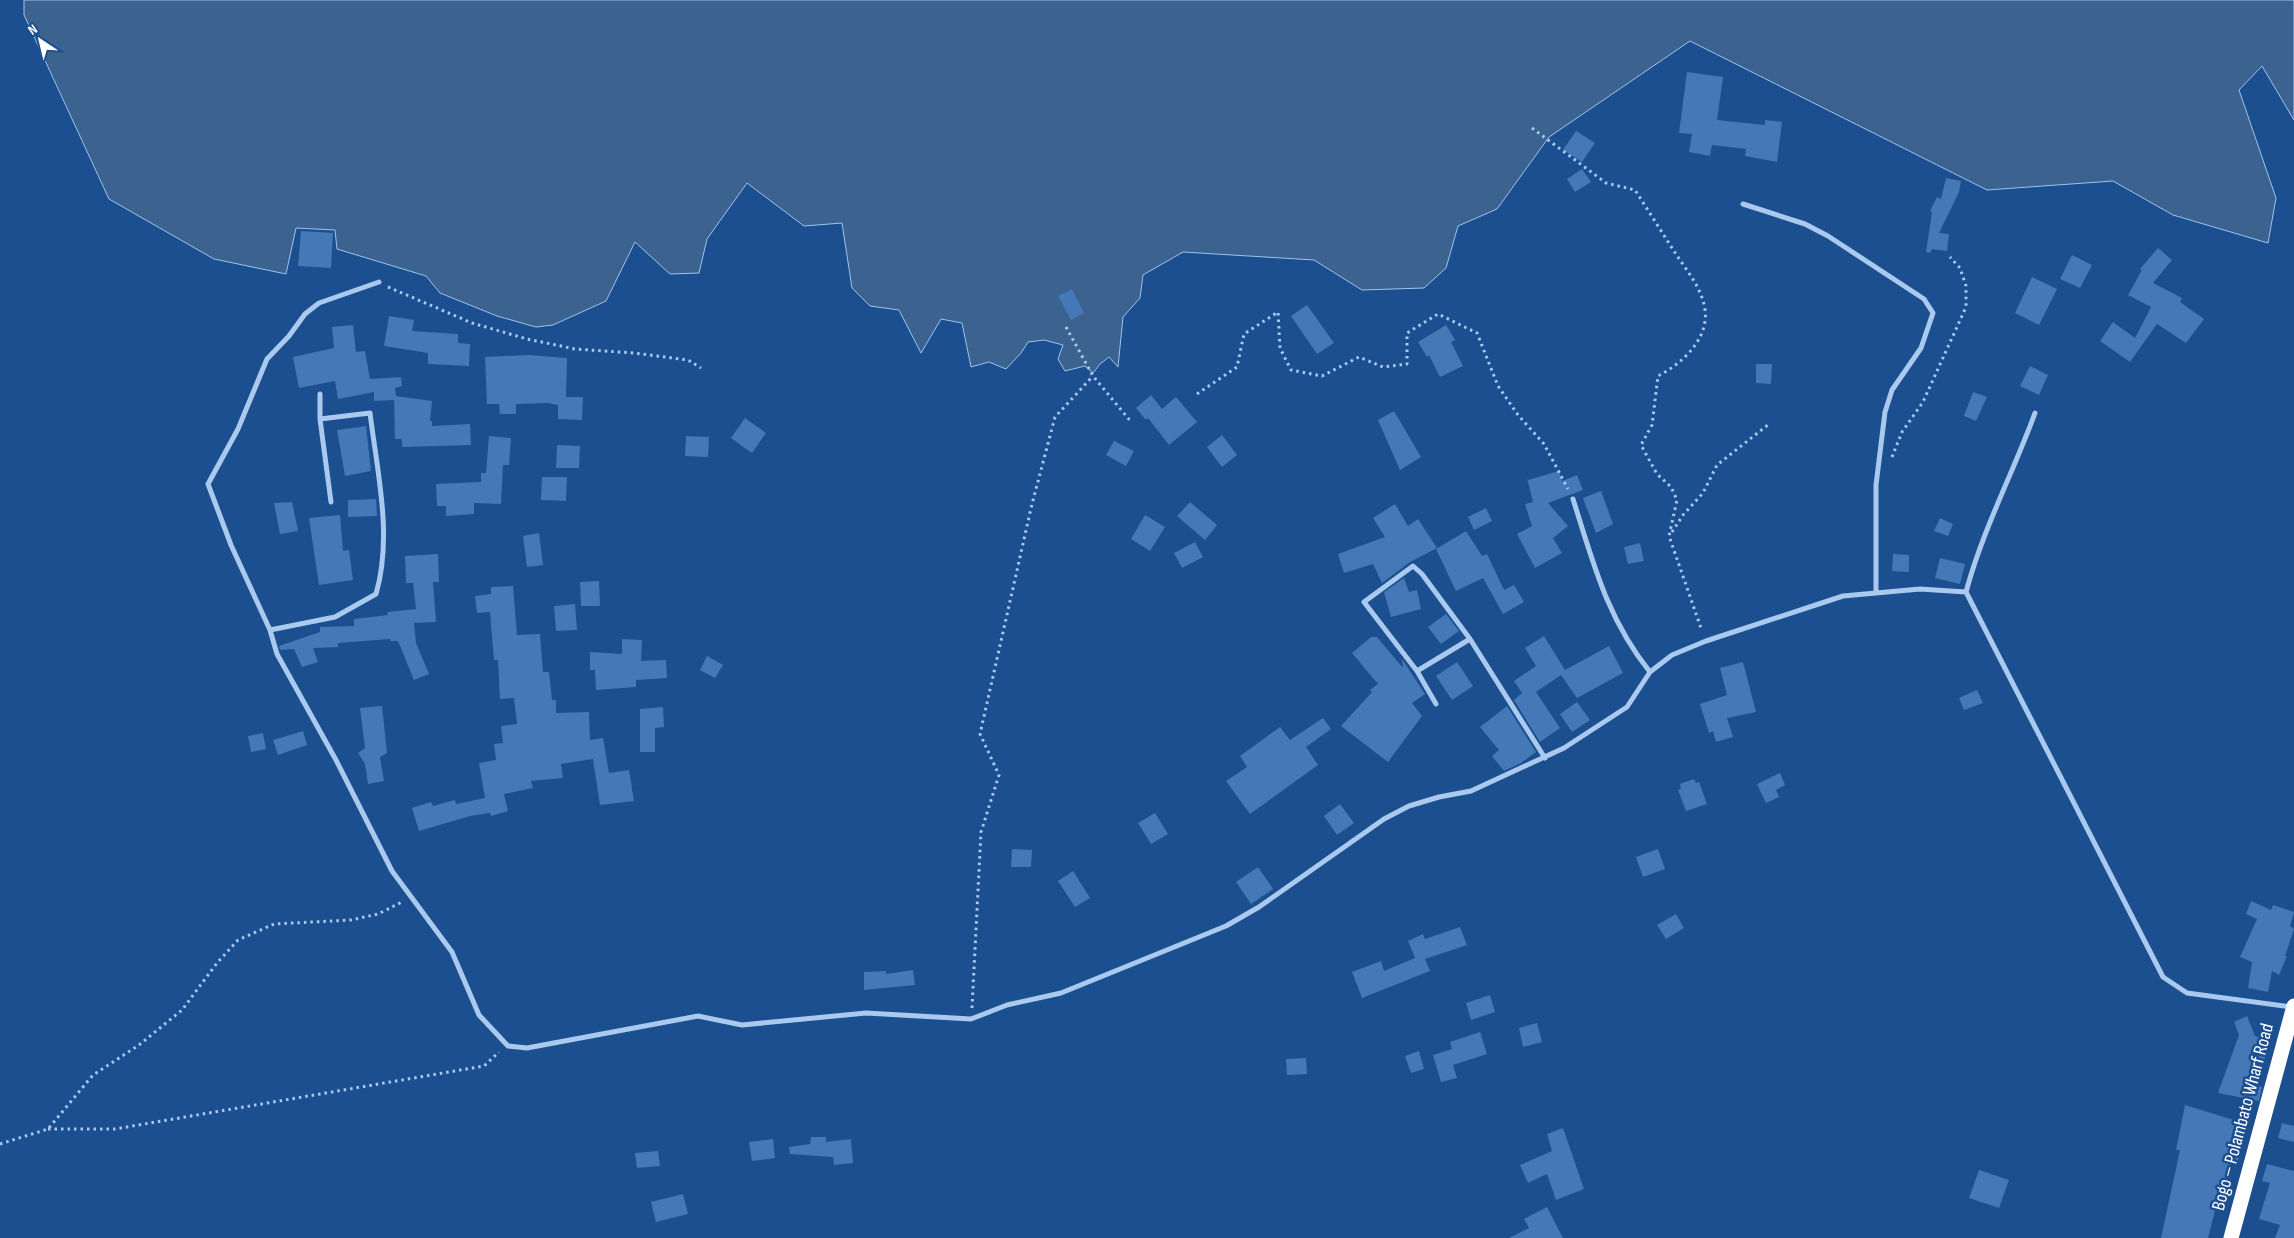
<svg xmlns="http://www.w3.org/2000/svg" width="2294" height="1238" viewBox="0 0 2294 1238" font-family="'Sofia Sans Condensed',sans-serif">
	<rect width="100%" height="100%" fill="#1b4f8f"/>
	<path fill="#3c6290" stroke="#9cc4f0" d="M24 0H2294V120L2262 66 2239 90 2276 198 2268 243 2173 215 2113 181 1987 190 1690 41 1549 137 1497 209 1458 226 1446 268 1424 288 1362 290 1314 260 1183 252 1143 275 1140 298 1123 317 1118 367 1109 357 1100 364 1093 373 1085 366 1065 371 1058 359 1063 345 1044 340 1028 342 1021 353 1006 369 989 362 971 367 962 323 941 319 921 353 899 310 870 306 852 288 842 223 804 226 747 183 707 239 699 273 670 274 635 242 606 301 553 325 536 327 497 316 440 293 426 276 337 249 335 230 296 228 286 274 214 259 109 199 24 15Z"/>
	<path fill="#4478b7" d="M1687 72 1723 77 1717 120 1765 125V120L1782 122 1777 162 1745 156 1746 149 1712 145 1710 156 1689 152 1692 134 1679 133Z
		M1576 131 1595 143 1582 162 1563 150Z
		M1582 169 1591 182 1575 192 1567 179Z
		M1946 178 1961 181 1959 192 1939 233 1949 234 1947 251 1932 249 1930 253 1926 252 1932 212 1930 211 1937 197 1941 199Z
		M301 231 333 233 331 268 298 266Z
		M2158 248 2172 260 2153 283 2182 298 2180 302 2204 319 2186 343 2157 324 2130 362 2100 341 2113 322 2135 338 2151 307 2128 295 2142 270 2140 269Z
		M2072 255 2092 265 2080 288 2060 279Z
		M2032 277 2057 289 2039 325 2015 313Z
		M1072 289 1084 313 1071 320 1058 296Z
		M1307 305 1334 343 1317 354 1291 316Z
		M389 316 414 320 412 331 458 334V343L470 344 469 366 428 364V353L384 346Z
		M353 325 356 352 365 351 370 379 401 377 402 386 395 388 396 396 432 401 430 421H432V426L470 424 471 445 402 447V439H395L394 400 374 401V392L338 399 335 381 299 388 293 357 334 348 332 327Z
		M1446 325 1455 340 1451 342 1463 366 1440 377 1429 355 1427 357 1418 342Z
		M529 355 567 358 566 397H583L582 420 558 419V405L548 403 516 404V414H500L499 404H487L485 357Z
		M1756 364H1772L1771 384 1756 383Z
		M2030 366 2048 375 2039 395 2020 386Z
		M1973 392 1987 397 1976 421 1964 416Z
		M1151 395 1162 409 1176 397 1197 422 1169 445 1148 418 1146 420 1136 408Z
		M1394 411 1421 457 1400 470 1378 420Z
		M745 418 766 433 752 453 731 438Z
		M366 426 371 471 345 476 337 430Z
		M1222 435 1237 455 1222 467 1207 447Z
		M489 436 511 438 509 465H503L501 504 474 503V514L446 516V506H437L436 484 481 482V473H486Z
		M686 436 709 437 708 457 685 456Z
		M1114 441 1134 451 1126 466 1106 455Z
		M557 445 580 446 579 468H556Z
		M1559 471 1562 481 1577 475 1583 490 1548 503 1568 526 1553 538 1562 553 1535 568 1517 534 1532 526 1525 504 1533 502 1527 478 1528 480Z
		M542 477H567L566 501 541 500Z
		M1601 491 1613 524 1596 533 1583 498Z
		M376 499 377 516 348 517V500Z
		M292 502 298 531 280 534 274 503Z
		M1190 502 1217 525 1205 540 1177 516Z
		M1395 504 1408 526 1418 519 1437 548 1410 562 1382 583 1373 564 1344 573 1338 554 1385 537 1373 518Z
		M1486 508 1492 521 1474 530 1468 517Z
		M340 515 343 551 349 550 353 580 319 585 309 518Z
		M1145 515 1165 527 1150 551 1131 539Z
		M1940 518 1953 524 1948 536 1934 531Z
		M1466 531 1482 556 1487 554 1504 590 1514 585 1524 602 1503 614 1483 578 1456 591 1436 549Z
		M539 533 543 565 527 567 523 536Z
		M1195 542 1203 557 1182 568 1174 553Z
		M1640 543 1644 561 1628 564 1624 547Z
		M438 554 439 582H433L436 622 414 623 416 643 429 674 414 680 398 641H390V639L338 643V647L313 648 318 662 302 667 294 649 280 650 279 646 320 632V627L354 626V619L388 615 387 612 416 609 413 583H406L405 556Z
		M1893 554 1909 555V572L1892 571Z
		M1940 558 1965 564 1960 584 1935 578Z
		M1404 578 1409 592 1417 590 1421 609 1391 617 1384 592Z
		M599 581 600 606H581L580 582Z
		M513 586 517 635 540 634 543 672H549L552 700H556V713L589 712 590 740 603 738 609 773 629 770 634 801 600 805 593 759 561 764 563 778 531 781 533 788 504 794 508 811 491 816 490 813 470 816 419 831 412 808 431 802 433 806 455 800 456 804 485 798 479 763 496 760 494 744 503 743 501 726 517 724 514 698 500 699 498 660H494L490 612 477 613 475 596 491 594V587Z
		M575 604 577 630 556 631 554 606Z
		M1446 614 1459 631 1441 644 1428 627Z
		M1544 636 1565 670 1609 646 1623 673 1577 698 1561 675 1536 692 1560 728 1540 742 1514 700 1522 693 1514 681 1536 666 1525 648Z
		M1371 637H1377L1403 668 1402 659 1425 694 1412 703 1422 716 1388 762 1341 726 1372 692 1370 690 1378 684 1352 653Z
		M622 639 642 640 641 661 666 660 667 678 636 680V687L596 690 595 670H590V652L622 654Z
		M707 656 723 665 715 678 700 670Z
		M1457 662 1473 686 1452 700 1436 676Z
		M1743 662 1756 712 1727 718 1733 737 1716 742 1713 731 1709 733 1700 704 1727 695 1720 668Z
		M1977 690 1983 703 1964 710 1959 698Z
		M1577 702 1590 720 1572 732 1560 714Z
		M382 706 387 753 380 757 384 781 368 784 365 764 358 753 365 748 360 708Z
		M1507 706 1536 752 1521 763 1504 771 1492 756 1499 750 1480 727Z
		M663 707 664 727 655 728V752H640V709Z
		M1323 718 1331 729 1306 747 1318 765 1250 814 1226 781 1247 767 1240 756 1280 727 1290 740Z
		M303 731 307 745 278 755 273 740Z
		M263 733 266 749 251 752 248 736Z
		M1780 773 1785 785 1776 790 1779 797 1766 803 1757 784Z
		M1694 779 1696 783 1699 782 1707 804 1686 811 1678 790 1681 789 1680 784Z
		M1340 804 1354 823 1337 835 1324 816Z
		M1155 813 1168 834 1151 844 1138 823Z
		M1012 849 1032 850 1031 867H1011Z
		M1658 849 1665 869 1643 877 1636 857Z
		M1258 867 1273 889 1251 904 1236 882Z
		M1073 871 1090 898 1075 907 1058 881Z
		M2251 901 2271 910 2273 905 2294 912 2290 926 2294 929 2285 956H2287L2279 975 2272 971 2268 992 2248 988 2252 962 2240 957 2257 919 2246 914Z
		M1676 914 1684 928 1666 939 1657 925Z
		M1460 927 1467 945 1425 959 1430 971 1362 998 1352 972 1381 961 1384 971 1415 958 1408 941 1423 934 1425 939Z
		M913 970 915 985 864 990V972L886 971V974Z
		M1490 995 1495 1012 1471 1020 1466 1003Z
		M2247 1016 2255 1036 2271 1042 2255 1085 2262 1087 2259 1101 2218 1093 2239 1035 2234 1022Z
		M1537 1023 1542 1042 1523 1047 1519 1028Z
		M1480 1032 1487 1054 1453 1065 1457 1078 1441 1082 1433 1055 1452 1049 1450 1042Z
		M1419 1051 1424 1069 1411 1073 1405 1056Z
		M1306 1058 1307 1074 1287 1075 1286 1059Z
		M2185 1105 2247 1124 2238 1161 2231 1160 2222 1199H2218L2208 1238H2161L2180 1150H2176Z
		M2282 1123 2294 1126V1142L2278 1138Z
		M1563 1128 1584 1189 1556 1200 1547 1174 1528 1183 1520 1165 1552 1151 1547 1134Z
		M811 1137H826V1142L851 1139 853 1163 834 1165 833 1157 790 1154 789 1147 810 1144Z
		M773 1139 775 1158 752 1161 749 1142Z
		M658 1151 660 1166 637 1168 635 1153Z
		M2267 1164 2294 1171V1238H2275L2280 1225 2259 1219 2270 1183 2262 1181Z
		M1979 1170 2009 1180 1999 1208 1969 1198Z
		M683 1194 688 1214 656 1222 651 1202Z
		M1547 1207 1563 1238H1509L1529 1228 1524 1219Z"/>
	<g fill="none" stroke-linecap="round" stroke-linejoin="round">
		<path stroke="#a9c9ee" stroke-width="3" stroke-dasharray="2.5 4" stroke-linecap="butt" d="M1532 128 1606 183 1635 190C1648 210 1661 231 1674 251 1684 267 1698 283 1703 301 1714 334 1685 362 1658 376L1652 425 1641 445 1657 474 1671 487 1677 500 1669 536 1702 631
			M388 287 472 323 527 339 575 349 634 353 688 360 701 368
			M1066 327 1093 376 1132 423
			M1197 394 1237 367 1244 334 1278 312 1280 348 1291 370 1322 376 1359 357 1383 367 1407 364V333L1438 314 1477 333 1498 386 1518 415 1544 444 1568 489
			M1892 457 1902 432 1923 402 1966 307V286L1960 268 1950 257
			M1672 532 1683 515 1703 493 1717 465 1769 424
			M972 1008 981 832 999 775 980 734 1032 504 1055 417 1093 376
			M48 1129H115L484 1066 499 1052
			M0 1144 48 1129 93 1075 139 1045 182 1010 217 963 238 940 274 924 351 920 378 914 402 902"/>
		<path stroke="#a9c9ee" stroke-width="5" d="M1743 204 1805 224 1828 236 1924 299 1933 313 1921 348 1892 390 1885 412 1876 485V592
			M320 394V419L331 502
			M320 419 370 413C377 471 393 536 376 594L335 617 270 630 277 654 336 760 392 871 452 952 479 1015 508 1046 527 1048 698 1016 742 1025 866 1013 971 1019 1007 1005 1061 993 1226 926 1259 907 1384 819 1409 806 1439 797 1471 791 1564 748 1627 707 1650 672 1672 655 1706 641 1843 596 1920 589 1966 592 2163 977 2187 993 2291 1007
			M1573 499C1593 562 1607 619 1650 672
			M1966 592C1983 529 2013 473 2035 413
			M270 630 231 545 208 484 238 429 267 359 289 336 305 314 319 303 379 282
			M1417 671 1470 639
			M1436 704 1417 671 1364 602 1413 566 1422 574 1470 639 1545 758"/>
		<path stroke="#fff" stroke-width="15" d="M2231 1238 2294 1006"/>
	</g>
	<g text-anchor="middle" dominant-baseline="central" stroke-width="5" stroke-linejoin="round" paint-order="stroke">
		<g font-size="19" fill="#fff" stroke="#1b4f8f">
			<text transform="translate(2243 1117) rotate(-75)">Bogo – Polambato Wharf Road</text>
		</g>
	</g>
	<g transform="translate(40 40) rotate(325)" stroke="#1b4f8f" stroke-width="4" paint-order="stroke">
	<path d="M0-4L9 19L0 12L-9 19Z" fill="#ffffff"/>
	<text y="-8" font-size="14" font-weight="bold" text-anchor="middle" fill="#ffffff">N</text>
	</g>
</svg>
